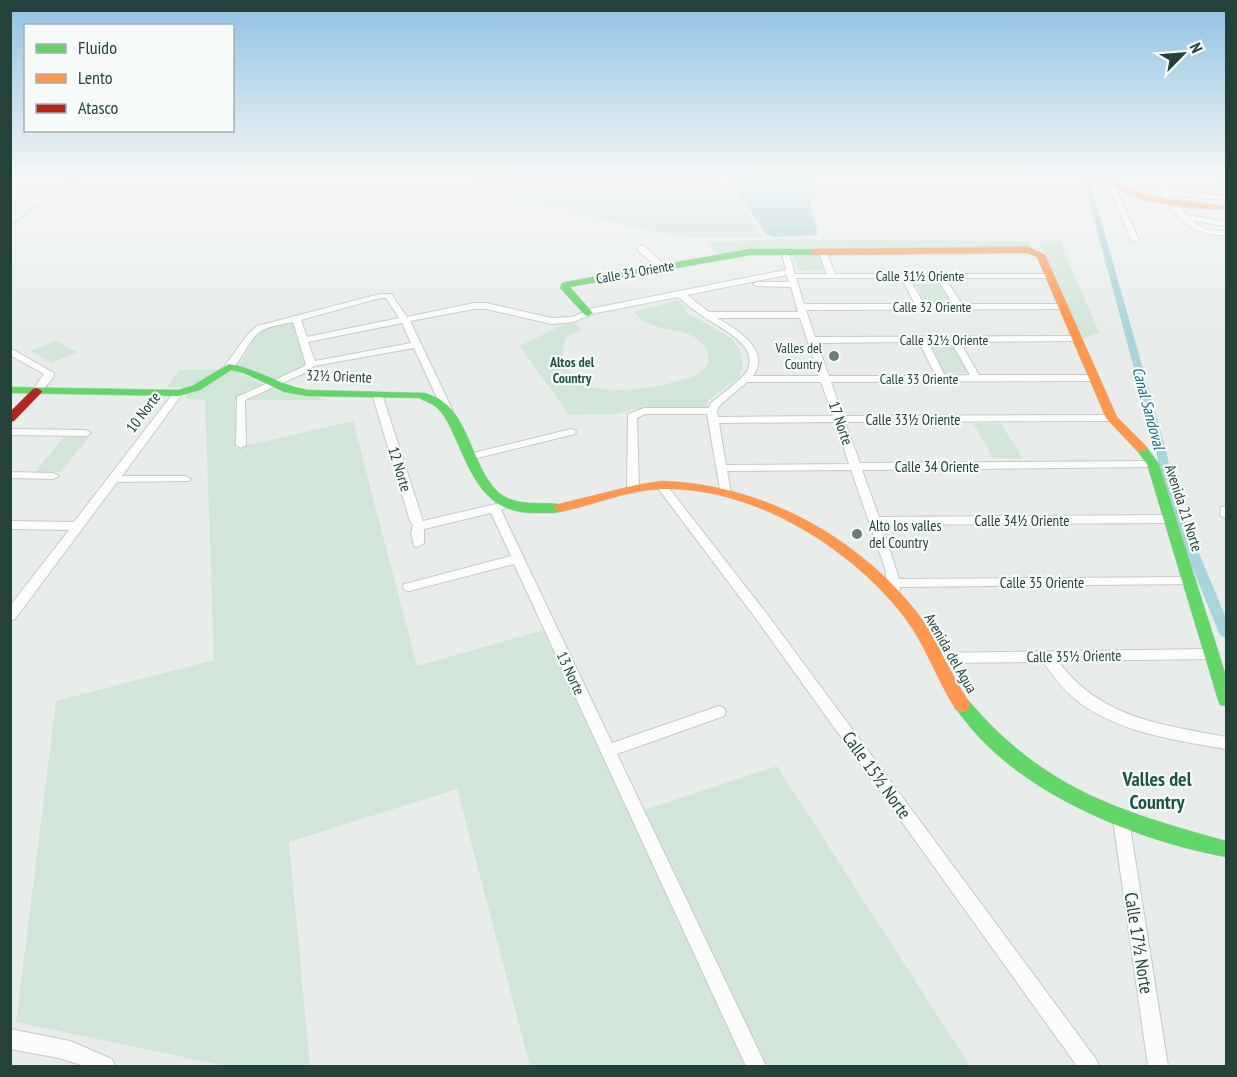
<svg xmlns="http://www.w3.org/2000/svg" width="1237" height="1077" viewBox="0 0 1237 1077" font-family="'PT Sans Narrow',sans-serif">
	<rect width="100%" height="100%" fill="#e8edeb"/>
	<path fill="#d1e6d8" d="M461 178H715L746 207 762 238H692L632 227 553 206 512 198Z
		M776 239 1029 241 1031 248H793L745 250 721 255 707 243Z
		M1038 241H1060L1099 333 1081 339Z
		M795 252 819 253 827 270 803 271 798 269 793 255Z
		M912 279H938L954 303H926Z
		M678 300 688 309 684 311 731 338 739 348 743 364 739 377 708 401 707 407 633 409 618 414 569 415 520 346 562 325 575 323 581 330 567 336C563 345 561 354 565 363 579 402 648 390 678 381 688 378 701 375 706 366 710 361 709 354 706 349 692 325 663 334 644 321 640 319 637 315 634 312Z
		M294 319 307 365 303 369 273 381 233 366 243 358 258 331Z
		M56 341 77 352 51 363 31 351Z
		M928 344H952L969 373 944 374Z
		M221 367C242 370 257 384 277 391 292 396 310 392 323 400H235L237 447 231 449 353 421 417 666 543 630 748 1066H530L457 789 289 842 310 1066H226L16 1022 56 701 214 660 205 400 185 399 189 388 167 387 179 370 218 369Z
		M973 423 1001 424 1023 459 993 458Z
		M64 437H89L61 472H35Z
		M777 766 970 1066H760L635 813Z"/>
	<path fill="#a9d4db" d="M727 178C759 178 792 176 823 185L822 191 811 202C810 215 818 223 817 235L773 237 766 234Z"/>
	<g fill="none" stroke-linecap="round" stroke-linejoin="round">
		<path stroke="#a9d4db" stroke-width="1.5" d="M10 226 76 178"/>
		<path fill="#a9d4db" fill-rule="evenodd" d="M1083 178H1089L1167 454 1174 493 1226 618V638L1221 636 1219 633 1162 493 1157 454Z"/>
		<defs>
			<path id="street" d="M1152 178 1226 183V187L1161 182 1167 191 1226 196V200L1170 195 1186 215 1226 222V226L1191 220 1207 230 1226 231V235C1186 237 1170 209 1152 178Z
				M1112 185 1115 187 1139 240 1138 242 1131 240 1109 187Z
				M638 246H644L665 265V269H659L638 250Z
				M781 249 788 251 795 274H827L818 251 822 249 826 251 835 274H1052L1053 276 1049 278H945L962 304H1063L1066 305V309L806 310 815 337 1077 336 1081 339 1080 341 960 342 979 375H1093L1098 378 1093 381 831 382 843 416 1112 415 1117 418 1112 421 845 422 860 463 1153 461 1158 464 1153 467 862 470 879 517 1170 515 1176 519 1170 523 882 525 899 579 1190 577 1194 578 1196 581 1194 584 900 587 899 598H889L885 568 851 470 727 471 731 493 725 496 721 495 707 414H645L637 418 639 490 633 493 629 492 627 490 628 414 644 408H709L711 403C719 396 743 379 747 371 760 345 720 328 704 317 695 311 687 304 678 297L596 313 573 322 552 324 486 309H474L410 321 453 411 452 413H444L443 411 414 348 314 366 309 371 245 400 246 445 241 448 236 445 237 397 303 367 306 364 293 322C283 324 269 326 261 331 248 340 243 358 232 369H226L224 367 248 334 257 326 380 294H391L407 317 474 303H486L552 318 572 317 594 308 786 270ZM787 276 789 282H757L753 284 757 286 791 287 798 312H709L687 295 787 275ZM796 278H901L915 304H804ZM909 278H937L953 304H924ZM380 298H386L399 318 307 337 301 320ZM717 318H800L819 376H753C772 350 736 329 717 318ZM402 323 411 343 315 361 308 342ZM919 342 936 376H829L817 343ZM928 342H951L970 375 945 376ZM747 382H821L833 416 718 417 717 411 719 406ZM835 422 849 464 726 465 719 423Z
				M10 348 54 373 53 378 40 393H34L32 391 44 374 10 355Z
				M178 390 183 393 122 476H185L191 479 189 481 117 482 15 619 10 621V606L69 530 10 529V521L74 522 175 391Z
				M377 391 382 394 423 521 500 503 504 504 506 507 501 510 612 743 719 706 724 708 726 712 724 716 617 754 766 1066H746L514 564 409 591 404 590 403 587 404 584 409 583 511 556 491 513 424 529V543L418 547 414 546 411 533 413 525 410 521 372 394Z
				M10 429 86 430 91 433 86 436 10 435Z
				M571 429 575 430 576 432 575 434 469 460 464 457 465 455Z
				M10 472 53 473 59 476 53 479 10 478Z
				M661 482 665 483 767 614 1096 1059 1099 1066H1077L757 620 657 487 655 485 657 483Z
				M1221 507H1226V519L1220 515Z
				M1212 649 1217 650 1219 654 1217 658 1212 659 1058 661C1101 719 1161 724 1226 737V749C1176 740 1118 733 1076 700 1063 689 1053 676 1043 662L936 663 931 662 929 658 931 654 936 653Z
				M1121 813 1127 815 1129 820 1168 1066H1148L1113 820 1115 815Z
				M10 1029 70 1041 112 1059 115 1066H85L59 1058 10 1049Z"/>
			<path id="fast" d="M750 249H814L818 252 814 255H750L570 287 593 313 588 316 585 315 560 288 562 283 565 282Z
				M229 364C258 369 279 385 307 390L425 393C430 395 437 397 442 401 469 419 473 467 497 491 519 512 556 497 566 508 561 514 549 513 540 513 489 515 475 483 457 442 451 429 446 415 435 406 431 403 424 401 419 398L307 396 284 392 244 373 231 370 200 390 178 396 10 393V387L178 390 192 386Z
				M1141 444 1145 445 1159 464 1226 676V706L1220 705 1218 700 1147 464 1135 448Z
				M962 698 968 700C1044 789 1118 811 1226 841V857C1139 841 1028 797 970 727 965 720 958 713 954 705L956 700Z"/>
			<path id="slow" d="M1100 178C1113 177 1133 192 1147 195 1173 201 1200 203 1226 206V210C1189 208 1129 205 1100 178Z
				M1029 247 1045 255 1117 417 1145 445 1147 448 1145 451H1137L1106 418 1037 257 1028 253 814 255 810 252 814 249Z
				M662 481C759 484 854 534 915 610 937 637 948 671 968 700L970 705 968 710 962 712 956 710C937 680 926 646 905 618 852 548 752 486 662 489 628 490 594 505 560 512L554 508 555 505 636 485Z"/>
			<path id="jam" d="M37 388 42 391 41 393 14 421 10 422V412L33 389Z"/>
		</defs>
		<use href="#street" stroke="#c5cac8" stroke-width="2"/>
		<use href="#fast" stroke="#c3cbc8" stroke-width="1"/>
		<use href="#slow" stroke="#c3cbc8" stroke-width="1"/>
		<use href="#jam" stroke="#c3cbc8" stroke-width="1"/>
		<use href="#street" fill="#fcfcfc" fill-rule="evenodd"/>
		<use href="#fast" fill="#63d668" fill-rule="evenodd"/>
		<use href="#slow" fill="#ff974d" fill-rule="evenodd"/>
		<use href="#jam" fill="#b3261e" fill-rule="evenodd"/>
	</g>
	<linearGradient id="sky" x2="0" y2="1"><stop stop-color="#8fc1e3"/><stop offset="0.54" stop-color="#f5f7f6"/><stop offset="1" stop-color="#f5f7f6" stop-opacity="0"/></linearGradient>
	<rect width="1237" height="328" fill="url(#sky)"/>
	<g fill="#697e78" stroke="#f7fbf9" stroke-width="2">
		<circle cx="834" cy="356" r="6"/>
		<circle cx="857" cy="534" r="6"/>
	</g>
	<g text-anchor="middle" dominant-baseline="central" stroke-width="4.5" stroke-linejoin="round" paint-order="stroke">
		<g font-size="14" fill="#24423a" stroke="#f7fbf9">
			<text transform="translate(635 272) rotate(-10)">Calle 31 Oriente</text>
			<text x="920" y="276">Calle 31½ Oriente</text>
			<text x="932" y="307">Calle 32 Oriente</text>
			<text x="944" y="340">Calle 32½ Oriente</text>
			<text x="919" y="379">Calle 33 Oriente</text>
		</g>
		<g font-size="14" fill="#24423a" stroke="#f7fbf9" text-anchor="end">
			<text x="822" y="348">Valles del<tspan x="822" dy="16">Country</tspan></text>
		</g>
		<g font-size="14" font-weight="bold" fill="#1f5548" stroke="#f7fbf9">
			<text x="572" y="362">Altos del<tspan x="572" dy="16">Country</tspan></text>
		</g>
		<g font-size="15" fill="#24423a" stroke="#f7fbf9">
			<text transform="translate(339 376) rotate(2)">32½ Oriente</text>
			<text transform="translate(143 412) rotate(-53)">10 Norte</text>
			<text x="913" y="419">Calle 33½ Oriente</text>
			<text transform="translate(841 423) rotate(71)">17 Norte</text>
			<text x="937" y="466">Calle 34 Oriente</text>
			<text transform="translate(400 469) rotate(73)">12 Norte</text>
			<text transform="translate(1184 508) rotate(72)">Avenida 21 Norte</text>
			<text x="1022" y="520">Calle 34½ Oriente</text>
			<text x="1042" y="582">Calle 35 Oriente</text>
			<text transform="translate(951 653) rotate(60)">Avenida del Agua</text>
			<text transform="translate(1074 656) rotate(-1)">Calle 35½ Oriente</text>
			<text transform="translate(571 673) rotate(65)">13 Norte</text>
		</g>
		<g font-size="15" fill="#24423a" stroke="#f7fbf9" text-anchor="start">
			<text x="869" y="525">Alto los valles<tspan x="869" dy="17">del Country</tspan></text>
		</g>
		<g font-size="16" font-style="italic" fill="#1c6f80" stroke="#f7fbf9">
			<text transform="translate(1149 408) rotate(75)">Canal Sandoval</text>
		</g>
		<g font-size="18" fill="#24423a" stroke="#f7fbf9">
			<text transform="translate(877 775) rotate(54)">Calle 15½ Norte</text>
			<text transform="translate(1139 943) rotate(81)">Calle 17½ Norte</text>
		</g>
		<g font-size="20" font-weight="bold" fill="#1f5548" stroke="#f7fbf9">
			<text x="1157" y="779">Valles del<tspan x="1157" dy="23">Country</tspan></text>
		</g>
	</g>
	<rect width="1237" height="1077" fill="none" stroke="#24423a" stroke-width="24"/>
	<rect x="24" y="24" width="210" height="108" fill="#f7fbf9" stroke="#a3b1ad" stroke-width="1.5"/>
	<rect x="36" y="44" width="30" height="9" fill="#63d668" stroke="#a3b1ad" stroke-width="1.5"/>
	<text x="78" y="54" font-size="18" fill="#24423a">Fluido</text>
	<rect x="36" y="74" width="30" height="9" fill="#ff974d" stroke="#a3b1ad" stroke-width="1.5"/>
	<text x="78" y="84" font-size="18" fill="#24423a">Lento</text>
	<rect x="36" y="104" width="30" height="9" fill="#b3261e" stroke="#a3b1ad" stroke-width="1.5"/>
	<text x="78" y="114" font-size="18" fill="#24423a">Atasco</text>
	<g transform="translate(1183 54) rotate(65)" stroke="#f7fbf9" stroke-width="4.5" paint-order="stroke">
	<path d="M0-4.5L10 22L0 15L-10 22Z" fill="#24423a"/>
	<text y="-9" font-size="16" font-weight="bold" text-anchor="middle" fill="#24423a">N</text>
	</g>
</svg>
